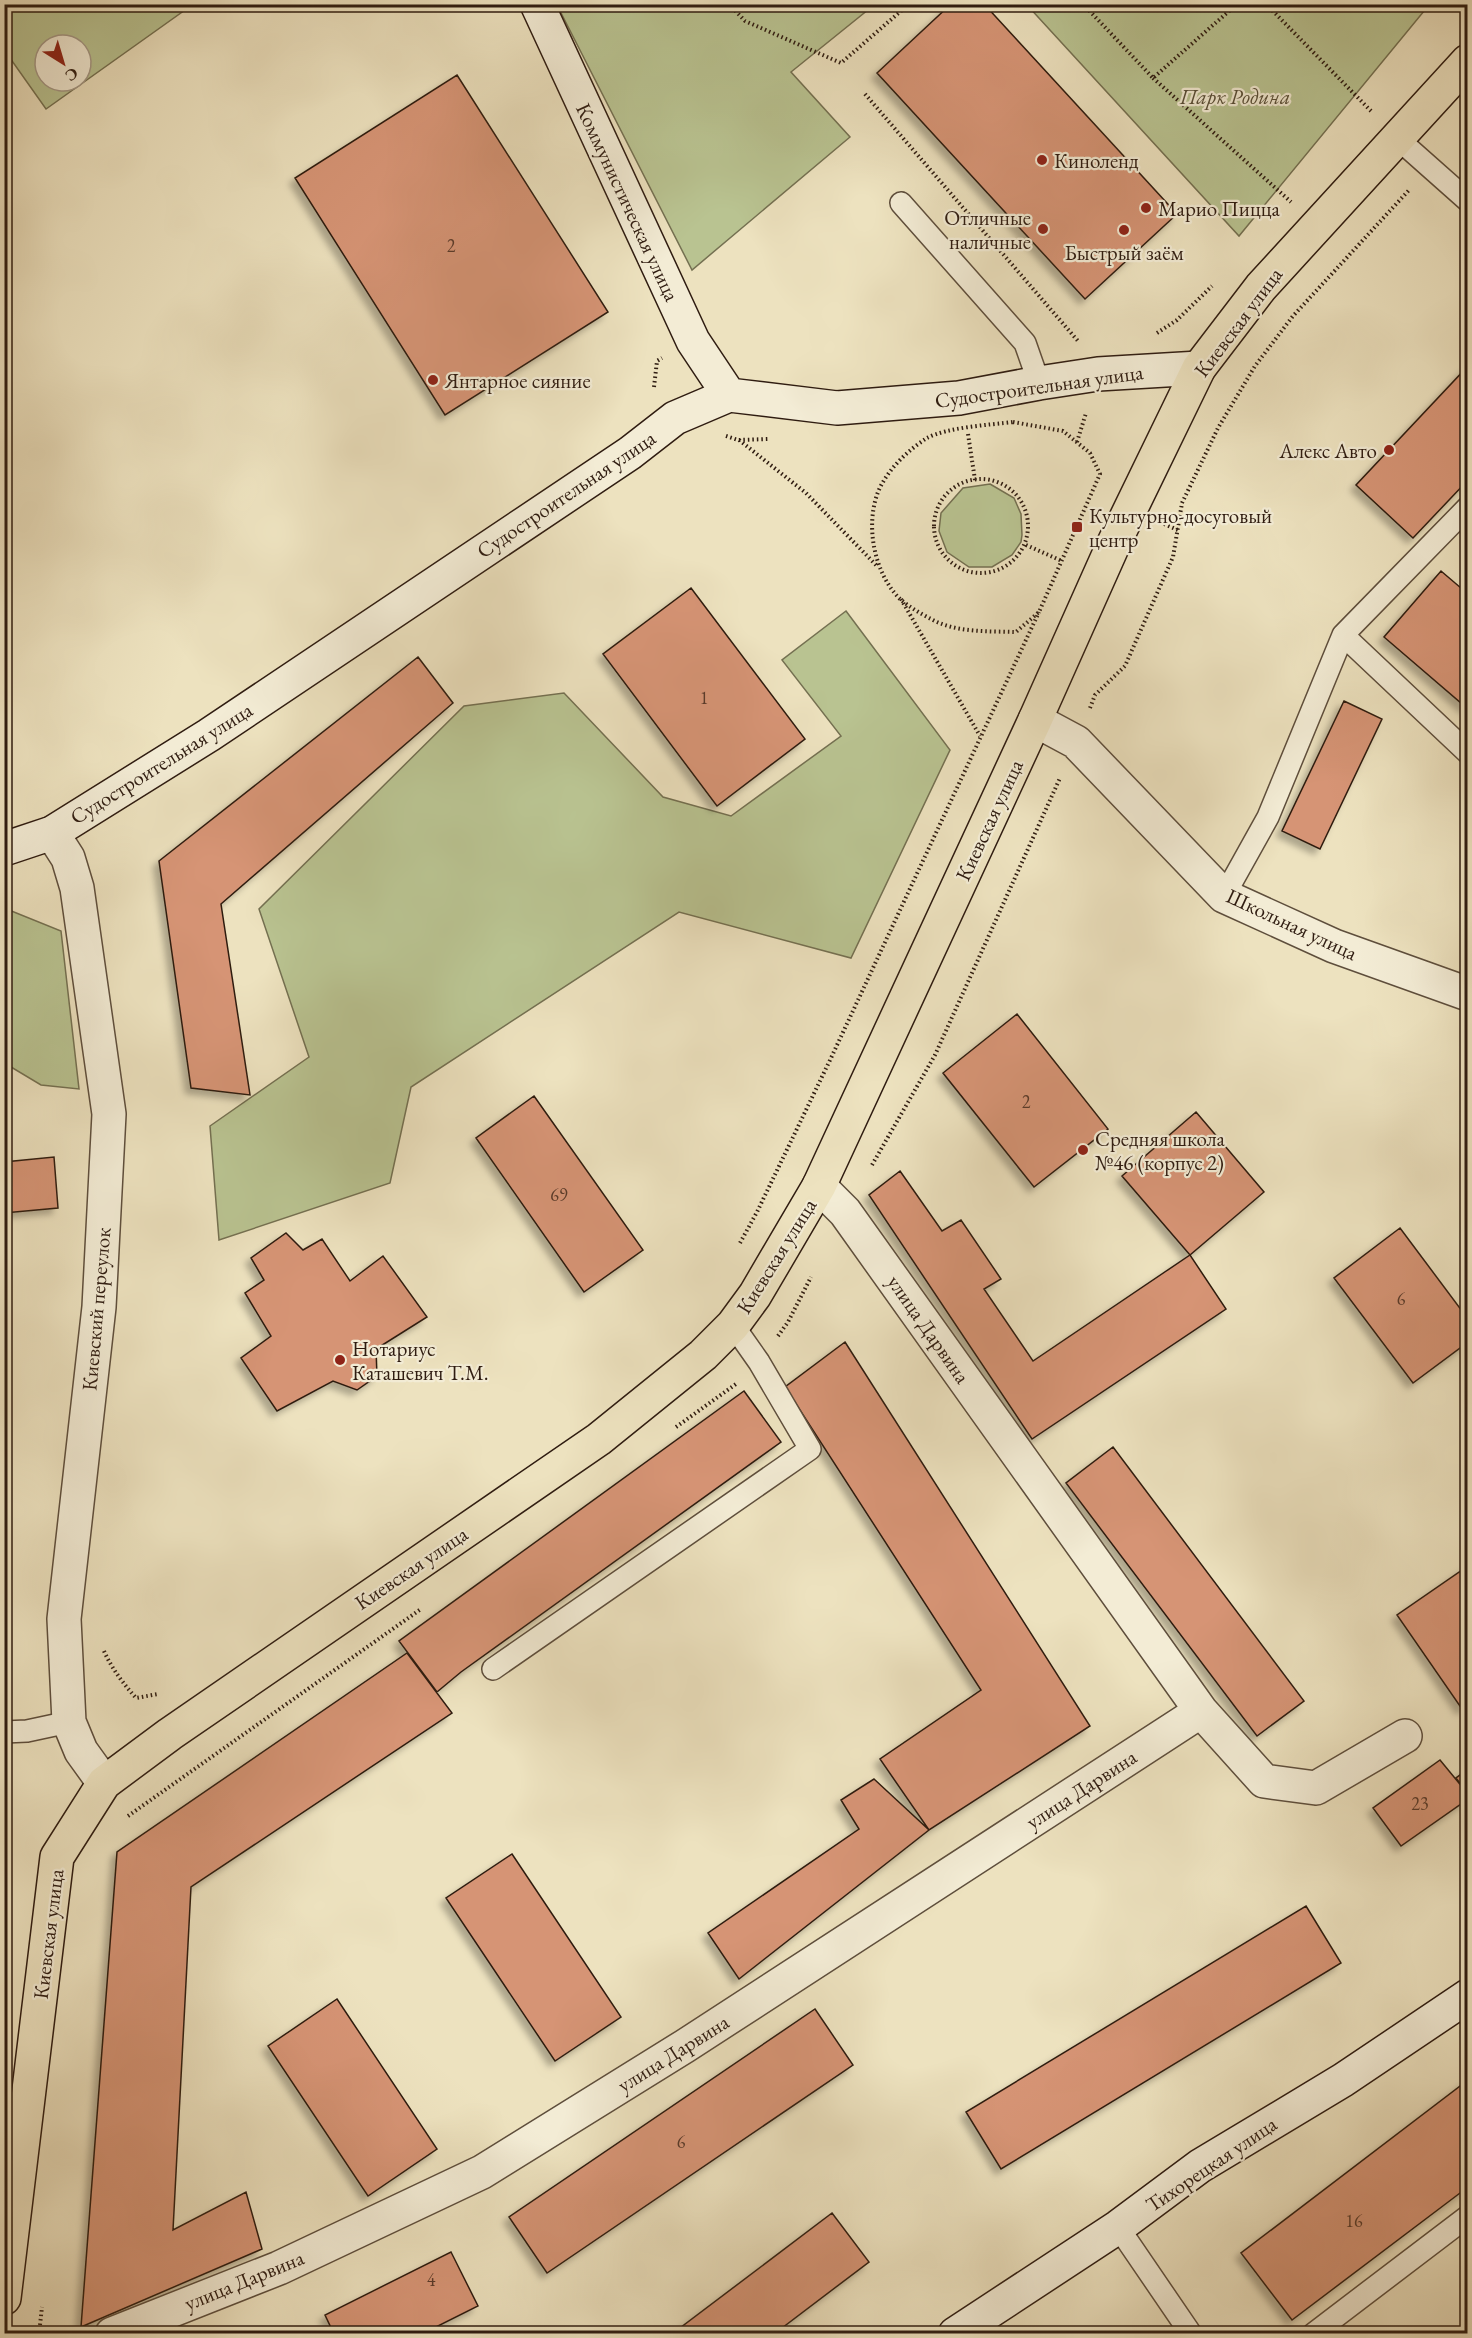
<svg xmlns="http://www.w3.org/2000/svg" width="1472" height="2338" viewBox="0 0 1472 2338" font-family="'EB Garamond',serif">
	<defs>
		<filter id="shadow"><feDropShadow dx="-5.5" dy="5.5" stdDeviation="3" flood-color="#0004"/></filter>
	</defs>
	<rect width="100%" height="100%" fill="#ede2bf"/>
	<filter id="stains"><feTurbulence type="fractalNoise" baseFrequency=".00333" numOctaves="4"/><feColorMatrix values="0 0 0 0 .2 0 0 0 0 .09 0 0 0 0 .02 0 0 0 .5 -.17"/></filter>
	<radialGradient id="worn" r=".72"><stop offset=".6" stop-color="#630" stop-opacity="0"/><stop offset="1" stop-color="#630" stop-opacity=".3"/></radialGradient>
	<path fill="#b9c391" stroke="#747051" stroke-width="1.5" fill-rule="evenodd" d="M4 5 5 4 192 5 46 109 5 51ZM45 45H81V81H45Z
		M557 5H874L791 72 850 137 692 270Z
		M1027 5H1429L1239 236Z
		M990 484 1014 498 1021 514 1022 535 1021 542 1012 555 992 567H969L947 552 939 531 941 513 963 488Z
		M846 611 950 750 851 958 679 912 411 1087 390 1183 219 1240 210 1126 309 1057 259 909 464 706 564 693 663 797 731 816 841 736 782 660Z
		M4 908 61 931 79 1089 41 1085 6 1064Z"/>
	<path fill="#d69474" stroke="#2f1c11" stroke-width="1.5" filter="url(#shadow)" d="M951 4H984L1177 214 1085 299 877 73Z
		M457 75 608 312 445 415 295 178Z
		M1468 366V480L1413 538 1356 485Z
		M1441 571 1468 594V709L1384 637Z
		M691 588 805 739 717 806 603 654Z
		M418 657 453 703 221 904 250 1095 191 1088 159 861Z
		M1344 701 1382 719 1320 849 1282 831Z
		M1017 1014 1108 1129 1034 1187 943 1073Z
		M534 1096 643 1250 584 1292 476 1138Z
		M1196 1112 1264 1192 1190 1255 1122 1176Z
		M54 1157 58 1208 4 1213V1162Z
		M900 1171 942 1231 961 1220 1001 1279 984 1289 1033 1361 1190 1255 1226 1309 1032 1439 869 1195Z
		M1400 1228 1468 1319V1342L1413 1383 1334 1278Z
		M286 1233 303 1250 322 1239 350 1281 383 1256 427 1317 376 1349 377 1376 357 1390 333 1381 277 1411 241 1358 271 1336 245 1293 264 1280 251 1258Z
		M845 1342 1090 1726 929 1830 880 1759 981 1690 785 1387Z
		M744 1391 781 1442 461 1672 437 1692 399 1641Z
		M1113 1447 1304 1701 1257 1736 1066 1483Z
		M1468 1566V1705L1462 1709 1397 1615Z
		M407 1653 452 1713 191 1887 173 2230 246 2192 262 2249 81 2327 117 1852Z
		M1440 1760 1468 1794V1799L1401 1846 1373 1808Z
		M1468 1769V1794L1456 1778Z
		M874 1779 929 1830 739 1979 708 1933 859 1829 841 1800Z
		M512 1854 621 2017 555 2061 446 1898Z
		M1306 1906 1341 1963 1001 2169 966 2112Z
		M337 1999 437 2149 368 2196 268 2046Z
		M815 2009 853 2065 547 2273 509 2217Z
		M1468 2080V2187L1292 2320 1241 2253Z
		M832 2213 869 2262 774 2334H672Z
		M451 2252 478 2306 422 2334H334L325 2315Z"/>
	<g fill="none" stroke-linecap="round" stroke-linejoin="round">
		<defs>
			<path id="lane" d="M1397 138 1468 201
				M901 203 1025 343 1039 383
				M1343 635 1468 753
				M1224 896 1268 817 1343 635 1468 507
				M493 1669 810 1449 759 1362 733 1325
				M4 1732 27 1731 69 1722
				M1118 2227 1191 2334
				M1313 2334 1468 2216"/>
			<path id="street" d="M1035 720 1076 742 1224 896 1334 946 1468 994
				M52 833 68 858 77 888 109 1114 99 1307 64 1619 69 1722 81 1751 104 1783
				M819 1186 845 1212 1201 1711 1264 1781 1316 1788 1405 1736
				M112 2334 279 2268 482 2172 685 2046 1201 1711"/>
			<path id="secondary" d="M537 4 693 341 729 395
				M4 849 52 833 209 735 630 453 675 418 729 395 837 408 959 398 1039 383 1098 374 1199 368
				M955 2334 1118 2227 1200 2166 1343 2080 1468 1996"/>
			<path id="primary" d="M4 2298 57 1857 104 1783 170 1734 599 1439 703 1355 733 1325 755 1295 819 1186 1035 720 1114 543 1199 368 1261 287 1468 61"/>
		</defs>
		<use href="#lane" stroke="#5e4e3c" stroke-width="24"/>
		<use href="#street" stroke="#5e4e3c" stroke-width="36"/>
		<use href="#secondary" stroke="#2f1c11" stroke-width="36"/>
		<use href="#primary" stroke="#2f1c11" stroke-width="36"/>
		<path stroke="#2f1c11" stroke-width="4" stroke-dasharray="1.5 3" stroke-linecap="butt" d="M729 4 745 21 841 63 909 4
			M1083 4 1153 78 1237 4
			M1266 4 1371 111
			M1153 78 1291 202
			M865 94 1078 341
			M1157 333 1177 320 1212 286
			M654 387 657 361 662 358
			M1013 422 1063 431 1090 453 1100 474 1039 612 1016 632C988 631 956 633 931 619 921 614 908 606 900 599 874 573 865 526 878 492 887 470 908 450 927 438 948 427 989 425 1013 422Z
			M968 434 975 480
			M726 436 738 440 769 439
			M739 440 806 493 877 566
			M1077 442 1086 413
			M934 526a47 47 0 1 1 94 0a47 47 0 1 1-94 0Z
			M1164 524 1178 530
			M1026 545 1062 561
			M901 599 980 736
			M1090 708 1095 695 1125 666 1173 557 1182 503 1218 428 1255 366 1293 316 1410 189
			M872 1165 935 1055 1060 778
			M740 1243 757 1212 831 1058 1039 612
			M778 1336 788 1322 811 1277
			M676 1427 736 1384
			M104 1651C112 1669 123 1683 136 1698L158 1694
			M128 1816 421 1609
			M39 2334 42 2307"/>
		<use href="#lane" stroke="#f3ecd5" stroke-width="21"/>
		<use href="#street" stroke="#f3ecd5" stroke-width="33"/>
		<use href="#secondary" stroke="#f3ecd5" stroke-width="33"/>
		<use href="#primary" stroke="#ede2bf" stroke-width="33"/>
	</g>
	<g fill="#8f2418" stroke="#f3ecd5" stroke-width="2">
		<circle cx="1042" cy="160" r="6"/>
		<circle cx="1146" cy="208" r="6"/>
		<circle cx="1043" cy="229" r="6"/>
		<circle cx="1124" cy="230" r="6"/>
		<circle cx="433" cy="380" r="6"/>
		<circle cx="1389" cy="450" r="6"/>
		<rect x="1071" y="521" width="12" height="12" rx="3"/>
		<circle cx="1083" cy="1150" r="6"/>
		<circle cx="340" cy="1360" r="6"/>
	</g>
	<g text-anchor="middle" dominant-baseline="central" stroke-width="4.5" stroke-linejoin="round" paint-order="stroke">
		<g font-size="18" fill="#593a2a">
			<text x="451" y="245">2</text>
			<text x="704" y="697">1</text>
			<text x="1026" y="1101">2</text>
			<text x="559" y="1194">69</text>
			<text x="1401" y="1298">6</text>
			<text x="1420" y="1803">23</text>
			<text x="681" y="2141">6</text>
			<text x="1354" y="2220">16</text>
			<text x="431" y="2279">4</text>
		</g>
		<g font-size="21" font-style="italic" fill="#584e37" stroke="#f3ecd5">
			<text x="1235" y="96">Парк Родина</text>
		</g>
		<g font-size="21" fill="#2f1c11" stroke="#f3ecd5" text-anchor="start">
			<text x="1054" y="160">Киноленд</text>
			<text x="1158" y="208">Марио Пицца</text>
			<text x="1031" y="217" text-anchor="end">Отличные<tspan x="1031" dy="24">наличные</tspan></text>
			<text x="1124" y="252" text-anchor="middle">Быстрый заём</text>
			<text x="445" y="380">Янтарное сияние</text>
			<text x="1377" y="450" text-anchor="end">Алекс Авто</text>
			<text x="1089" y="515">Культурно-досуговый<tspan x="1089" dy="24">центр</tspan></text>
			<text x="1095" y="1138">Средняя школа<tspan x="1095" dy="24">№46 (корпус 2)</tspan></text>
			<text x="352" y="1348">Нотариус<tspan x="352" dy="24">Каташевич Т.М.</tspan></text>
		</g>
		<g font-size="21" fill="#2f1c11" stroke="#f3ecd5">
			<text transform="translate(628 202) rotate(65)">Коммунистическая улица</text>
			<text transform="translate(1238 322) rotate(-53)">Киевская улица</text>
			<text transform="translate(1039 386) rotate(-8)">Судостроительная улица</text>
			<text transform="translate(566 494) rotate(-34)">Судостроительная улица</text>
			<text transform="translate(161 763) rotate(-32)">Судостроительная улица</text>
			<text transform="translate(989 820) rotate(-65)">Киевская улица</text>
			<text transform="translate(1292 924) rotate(25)">Школьная улица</text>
			<text transform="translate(776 1256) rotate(-58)">Киевская улица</text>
			<text transform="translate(96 1309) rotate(-85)">Киевский переулок</text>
			<text transform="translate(929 1329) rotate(55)">улица Дарвина</text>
			<text transform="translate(411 1568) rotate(-34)">Киевская улица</text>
			<text transform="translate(1081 1789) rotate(-33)">улица Дарвина</text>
			<text transform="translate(48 1934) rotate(-83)">Киевская улица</text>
			<text transform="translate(673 2053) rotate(-32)">улица Дарвина</text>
			<text transform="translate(1211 2164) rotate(-34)">Тихорецкая улица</text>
			<text transform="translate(244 2280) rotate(-22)">улица Дарвина</text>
		</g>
	</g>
	<rect width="1472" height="2338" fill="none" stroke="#ede2bf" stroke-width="24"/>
	<rect x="6" y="6" width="1460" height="2326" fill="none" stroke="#2f1c11" stroke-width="3"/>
	<rect x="12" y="12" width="1448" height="2314" fill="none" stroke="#2f1c11" stroke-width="1.5"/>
	<g transform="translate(63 63) rotate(143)"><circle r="28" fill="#f3ecd5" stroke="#a59987" stroke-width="1.5"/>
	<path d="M0-4.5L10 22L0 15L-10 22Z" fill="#8f2418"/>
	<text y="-9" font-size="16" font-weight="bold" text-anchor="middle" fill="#2f1c11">С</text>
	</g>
	<rect width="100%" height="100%" filter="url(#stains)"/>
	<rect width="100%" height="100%" fill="url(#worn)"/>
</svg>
